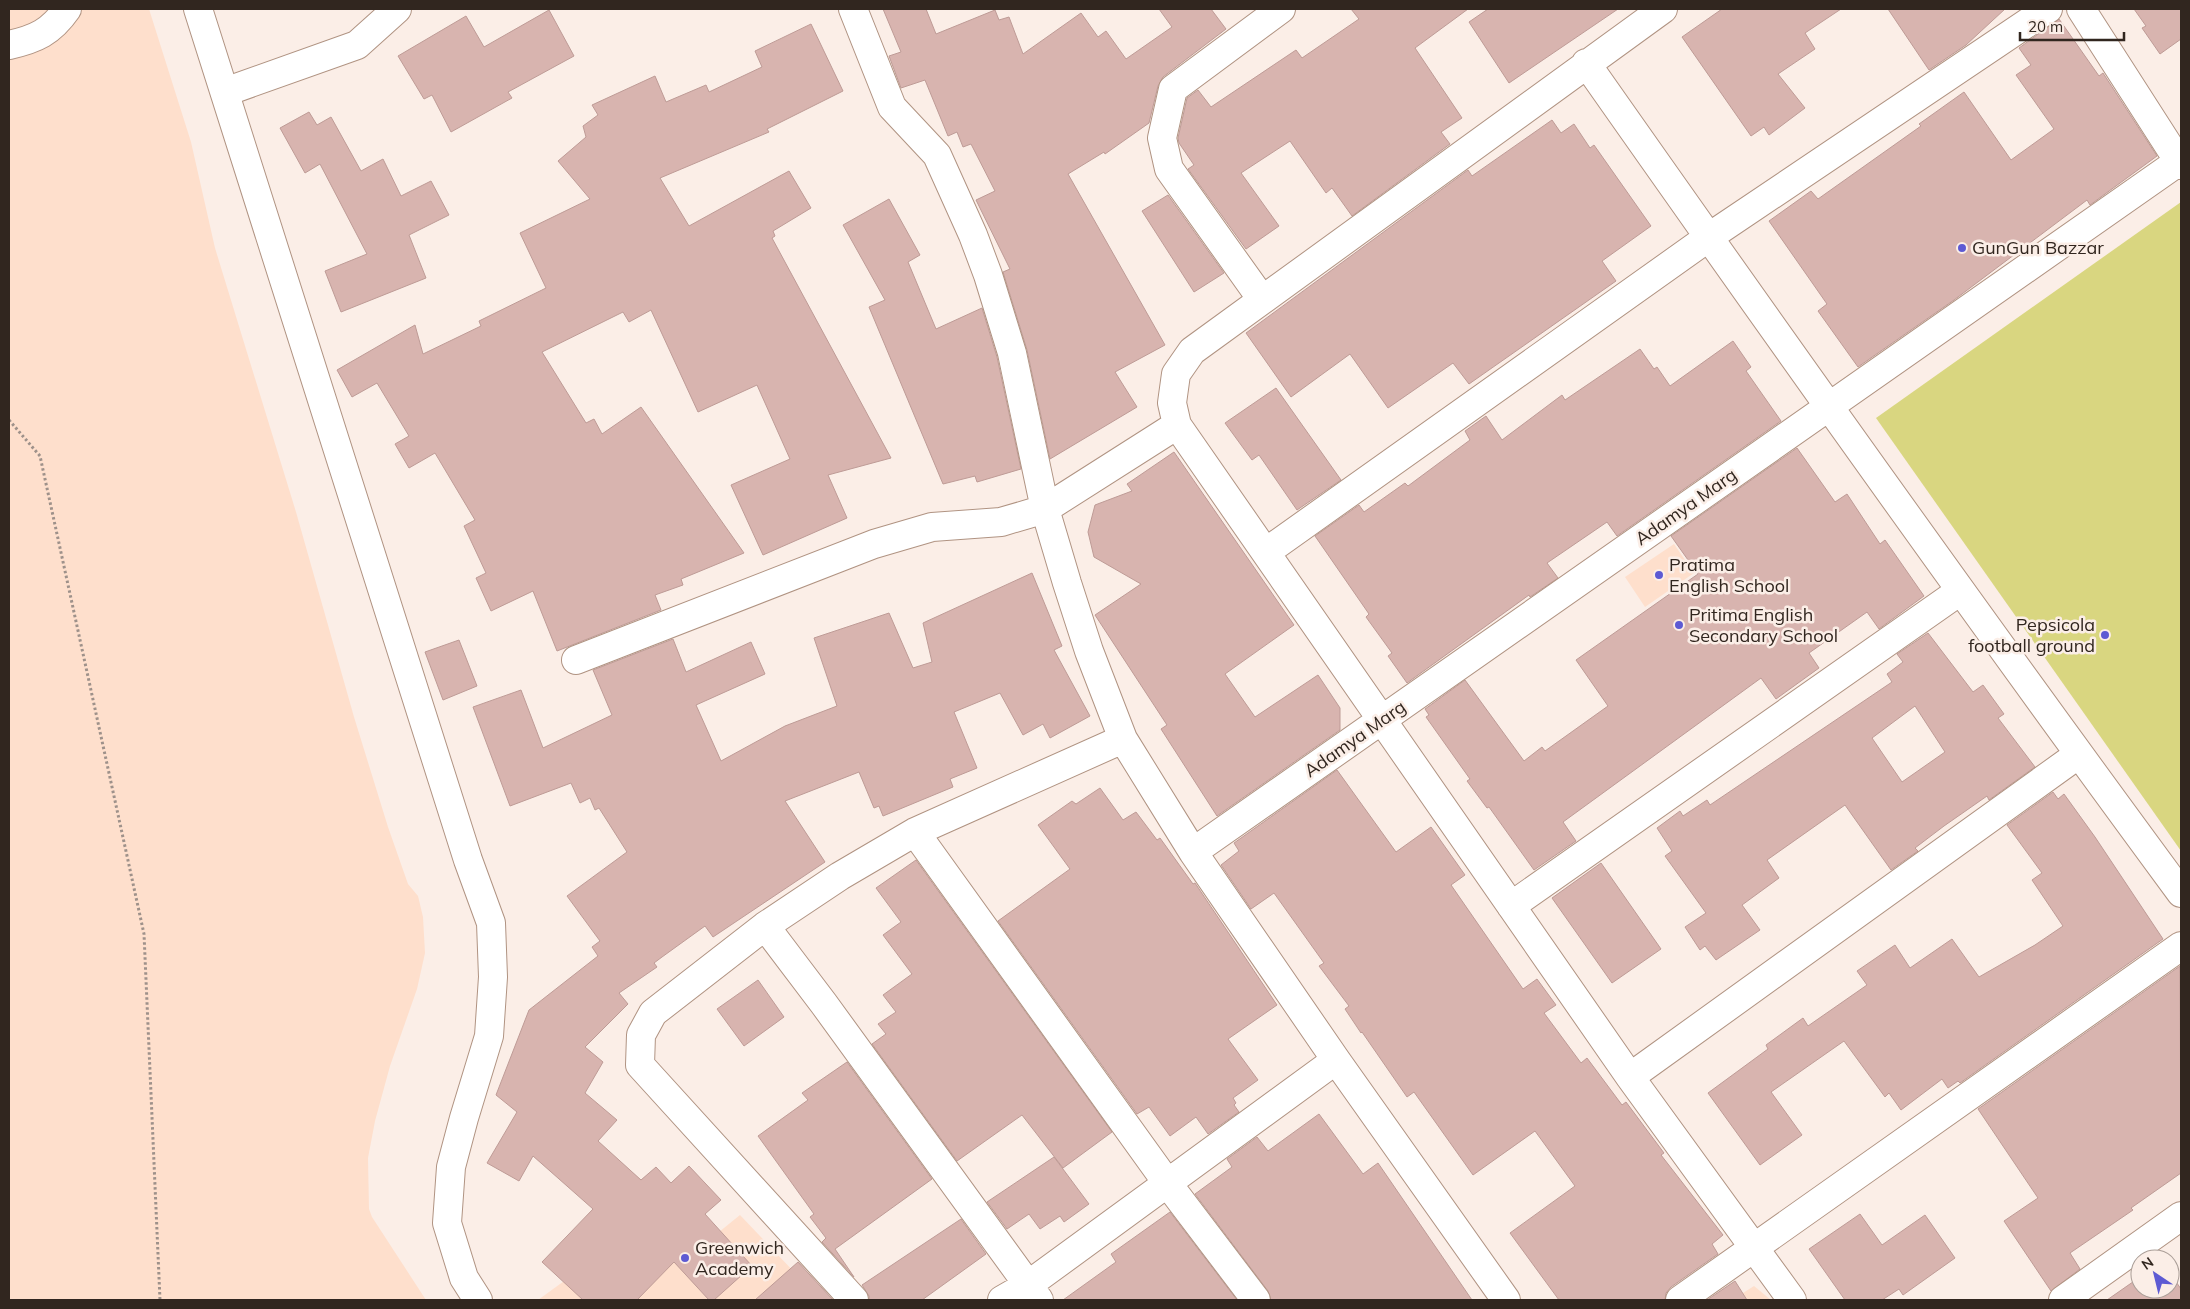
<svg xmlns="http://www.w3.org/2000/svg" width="2190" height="1309" font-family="Mulish,sans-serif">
  <rect width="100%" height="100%" fill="#fbeee7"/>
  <!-- built -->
  <path fill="#fedfcc" d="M 9,9 L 149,9 L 191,142 L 215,248 L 296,512 L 354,717 L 388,827 L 408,884 L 418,896 L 423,917 L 425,953 L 417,989 L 390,1066 L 375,1121 L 368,1158 L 369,1209 L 372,1217 L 426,1300 L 9,1300 Z
    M 1674,544 L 1694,573 L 1645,607 L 1625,577 Z
    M 740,1215 L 797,1275 L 777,1300 L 538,1300 L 571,1276 L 719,1232 Z
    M 1754,1286 L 1771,1300 L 1732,1300 Z"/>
  <!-- green -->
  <path fill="#d9d680" d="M 2181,202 L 2181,851 L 1876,418 Z"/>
  <!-- building -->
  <path fill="#d8b4af" stroke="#be9b96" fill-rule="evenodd" d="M 883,9 L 926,9 L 936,34 L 995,10 L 999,20 L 1009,17 L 1023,54 L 1081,13 L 1098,37 L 1106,31 L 1126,59 L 1172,27 L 1159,9 L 1211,9 L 1226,29 L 1163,77 L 1158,86 L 1149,123 L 1105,154 L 1104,152 L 1068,174 L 1165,345 L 1115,372 L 1137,407 L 1050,459 L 1027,350 L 1003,272 L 1010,269 L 976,200 L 995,191 L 971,144 L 963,147 L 957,132 L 948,136 L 925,80 L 901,88 L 889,56 L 901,52 Z
    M 1351,9 L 1468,9 L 1415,48 L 1462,118 L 1441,132 L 1450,144 L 1352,216 L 1332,188 L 1326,193 L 1290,141 L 1241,173 L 1279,226 L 1246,249 L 1188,169 L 1194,165 L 1179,143 L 1178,138 L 1187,98 L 1198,90 L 1211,107 L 1296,50 L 1302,58 L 1359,19 Z
    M 1488,9 L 1618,9 L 1509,83 L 1469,22 Z
    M 1722,9 L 1841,9 L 1805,33 L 1815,49 L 1778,74 L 1805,108 L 1769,135 L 1764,127 L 1751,136 L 1682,37 Z
    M 1888,9 L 2005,9 L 1966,45 L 1929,70 Z
    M 2134,9 L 2181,9 L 2181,39 L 2160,54 L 2142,28 L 2146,26 Z
    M 549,10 L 574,56 L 508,92 L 512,98 L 451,132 L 432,95 L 424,99 L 398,56 L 466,16 L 484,47 Z
    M 2059,19 L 2099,76 L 2103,73 L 2157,156 L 2090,205 L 2087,200 L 1954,300 L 1858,367 L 1818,311 L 1827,304 L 1769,221 L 1811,191 L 1818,199 L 1921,126 L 1919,124 L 1964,92 L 2011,160 L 2054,129 L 2016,75 L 2031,65 L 2019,48 Z
    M 811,24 L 843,91 L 767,129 L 769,132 L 660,178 L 689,226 L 789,171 L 811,208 L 773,231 L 775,236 L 772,238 L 891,458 L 828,475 L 847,518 L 763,555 L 731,485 L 790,459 L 757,385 L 698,412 L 651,310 L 629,322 L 623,312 L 542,352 L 586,423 L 594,419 L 602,434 L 641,407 L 744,553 L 681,579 L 683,585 L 655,595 L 661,610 L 557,651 L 533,591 L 491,611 L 476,578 L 486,573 L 464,526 L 475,520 L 435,453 L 409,468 L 395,444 L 409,436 L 377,383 L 352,397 L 337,370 L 415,325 L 423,354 L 481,326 L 479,321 L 546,288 L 520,233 L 590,199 L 558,161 L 586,137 L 583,126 L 598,115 L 592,105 L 655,76 L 666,102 L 706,85 L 709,92 L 762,67 L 755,51 Z
    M 309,112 L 317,125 L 331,117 L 361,171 L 383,159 L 401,196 L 431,181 L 449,215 L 409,235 L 426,278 L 341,312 L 325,271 L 367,254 L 320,164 L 305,173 L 280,128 Z
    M 1552,120 L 1561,133 L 1574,124 L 1590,148 L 1594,145 L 1651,226 L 1602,261 L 1616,281 L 1469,384 L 1453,363 L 1388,408 L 1350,354 L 1291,397 L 1246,333 L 1468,170 L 1472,176 Z
    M 1168,195 L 1224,273 L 1194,292 L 1142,211 Z
    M 889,199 L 920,255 L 908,262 L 936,329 L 982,308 L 997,357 L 1021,469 L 977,482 L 975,476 L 943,484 L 869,307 L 885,300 L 843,225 Z
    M 1733,341 L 1751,367 L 1746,371 L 1781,421 L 1617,536 L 1607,522 L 1547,563 L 1558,578 L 1530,597 L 1529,595 L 1407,683 L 1388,656 L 1392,653 L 1366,617 L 1369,614 L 1315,536 L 1359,505 L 1364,512 L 1405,483 L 1408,486 L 1470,440 L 1465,431 L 1486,416 L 1502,440 L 1562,395 L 1565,400 L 1640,349 L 1654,369 L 1657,367 L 1670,386 Z
    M 1276,388 L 1341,480 L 1297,510 L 1259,455 L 1252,460 L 1225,423 Z
    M 1797,448 L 1835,502 L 1847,494 L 1880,544 L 1885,540 L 1924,596 L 1879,629 L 1867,612 L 1809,653 L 1819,668 L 1776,699 L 1761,678 L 1563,822 L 1576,841 L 1534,870 L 1489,807 L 1487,808 L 1467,781 L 1470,779 L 1426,717 L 1429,715 L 1425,709 L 1465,680 L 1524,761 L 1542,747 L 1545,751 L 1608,706 L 1576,660 L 1698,574 L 1671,536 Z
    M 1174,452 L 1294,625 L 1225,674 L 1255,717 L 1318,675 L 1340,708 L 1340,730 L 1217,816 L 1161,729 L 1167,725 L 1095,615 L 1141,584 L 1094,557 L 1088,532 L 1095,505 L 1132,491 L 1127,484 Z
    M 1032,573 L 1062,646 L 1054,650 L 1090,716 L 1050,738 L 1043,724 L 1023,735 L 1000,693 L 954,712 L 977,768 L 950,779 L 953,787 L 883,816 L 879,806 L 874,808 L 859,772 L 785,801 L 825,862 L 713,937 L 705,926 L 662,957 L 654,963 L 657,967 L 619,993 L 628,1004 L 585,1047 L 603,1062 L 585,1093 L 617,1120 L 598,1141 L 641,1180 L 656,1167 L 671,1183 L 689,1166 L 721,1200 L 705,1214 L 752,1266 L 714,1300 L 709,1300 L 674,1262 L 637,1300 L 583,1300 L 542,1262 L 593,1209 L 533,1156 L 519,1181 L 487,1163 L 517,1112 L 496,1095 L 529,1010 L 598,956 L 592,947 L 600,941 L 567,896 L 627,852 L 599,808 L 595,810 L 590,798 L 580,803 L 571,783 L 510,806 L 473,707 L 521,690 L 543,748 L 612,715 L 593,670 L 673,639 L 686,672 L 751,642 L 765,674 L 696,705 L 721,761 L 785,726 L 837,706 L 814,638 L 889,613 L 913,668 L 932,662 L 923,623 Z
    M 1928,633 L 1973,692 L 1983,685 L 2004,714 L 1998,718 L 2035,767 L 1989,800 L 1987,796 L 1944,826 L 1915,848 L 1918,851 L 1891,870 L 1845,805 L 1767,860 L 1779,878 L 1742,905 L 1760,930 L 1716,960 L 1705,946 L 1700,950 L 1685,927 L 1706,913 L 1665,856 L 1672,851 L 1657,828 L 1680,811 L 1683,816 L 1707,800 L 1710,805 L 1892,682 L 1887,674 L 1903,662 L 1897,654 ZM 1915,706 L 1945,752 L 1902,782 L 1872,738 Z
    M 459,640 L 477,686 L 443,700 L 425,652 Z
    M 1337,770 L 1396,852 L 1431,827 L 1465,875 L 1451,885 L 1523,989 L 1537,979 L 1556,1005 L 1544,1013 L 1581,1063 L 1587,1058 L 1622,1105 L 1626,1102 L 1664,1153 L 1661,1155 L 1723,1235 L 1712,1244 L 1718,1254 L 1671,1287 L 1666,1293 L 1665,1300 L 1559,1300 L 1510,1233 L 1575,1186 L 1535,1131 L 1473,1175 L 1414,1092 L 1407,1097 L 1362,1032 L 1361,1033 L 1345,1009 L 1349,1006 L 1319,966 L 1324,963 L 1274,893 L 1251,909 L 1221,865 L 1239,851 L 1234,843 Z
    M 1100,788 L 1123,820 L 1136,812 L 1157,840 L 1160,838 L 1193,884 L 1195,883 L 1277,1005 L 1228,1039 L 1258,1080 L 1233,1098 L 1236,1103 L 1234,1105 L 1239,1112 L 1208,1134 L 1196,1117 L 1170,1136 L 1149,1107 L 1137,1114 L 998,921 L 1070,869 L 1038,825 L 1072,801 L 1076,804 Z
    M 2053,792 L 2058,799 L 2064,794 L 2095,837 L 2163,939 L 1960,1083 L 1958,1081 L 1948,1088 L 1942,1079 L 1901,1110 L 1889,1093 L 1885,1097 L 1844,1041 L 1771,1092 L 1802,1135 L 1760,1165 L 1708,1093 L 1768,1049 L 1766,1045 L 1803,1018 L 1808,1026 L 1867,985 L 1857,971 L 1895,945 L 1910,968 L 1952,939 L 1979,977 L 2035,945 L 2063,926 L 2032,880 L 2042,873 L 2007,825 Z
    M 916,860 L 1112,1132 L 1063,1168 L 1022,1115 L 957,1161 L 872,1044 L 886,1034 L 878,1024 L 896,1012 L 883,995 L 912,974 L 883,935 L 901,922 L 876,888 Z
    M 1601,863 L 1661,949 L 1612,983 L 1552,898 Z
    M 2180,966 L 2181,1173 L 2131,1208 L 2133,1210 L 2070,1253 L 2080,1269 L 2051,1291 L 2004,1221 L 2038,1198 L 1978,1109 Z
    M 758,980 L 784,1017 L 744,1046 L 717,1009 Z
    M 847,1062 L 932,1179 L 835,1249 L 854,1277 L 822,1242 L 826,1238 L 810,1217 L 814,1214 L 758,1136 L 808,1100 L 802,1093 Z
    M 1319,1114 L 1363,1174 L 1378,1163 L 1472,1300 L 1271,1300 L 1268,1291 L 1195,1194 L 1232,1167 L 1227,1159 L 1257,1137 L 1268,1151 Z
    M 1054,1157 L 1089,1204 L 1064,1222 L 1060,1216 L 1040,1229 L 1029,1214 L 1007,1229 L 987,1202 Z
    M 1170,1212 L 1237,1300 L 1063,1300 L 1116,1262 L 1111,1254 Z
    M 1860,1214 L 1882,1245 L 1925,1215 L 1955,1258 L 1903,1295 L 1899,1289 L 1882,1300 L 1845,1300 L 1809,1249 Z
    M 961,1219 L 986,1254 L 922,1300 L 869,1300 L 869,1296 L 862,1285 Z
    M 798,1262 L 833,1300 L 755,1300 Z
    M 2170,1273 L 2181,1289 L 2181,1300 L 2107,1300 L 2140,1277 L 2140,1289 L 2170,1289 Z
    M 1735,1281 L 1747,1300 L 1707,1300 Z"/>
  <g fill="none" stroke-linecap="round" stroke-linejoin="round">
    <defs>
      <path id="minor" d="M 853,9 L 892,107 L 937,155 L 973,235 L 988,275 L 1012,353 L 1045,509 L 1067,583 L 1089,651 L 1123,739 L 1193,852 L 1336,1060 L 1506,1300
        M 2081,9 L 2181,165
        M 9,45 C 36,39 51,32 67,9
        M 1586,63 C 1782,342 1979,619 2181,893
        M 225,92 L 357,45 L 397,9
        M 1261,298 L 1169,169 L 1162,138 L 1173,89 L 1281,9
        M 1177,425 L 1630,1077 L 1792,1300
        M 1266,552 L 1709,237 L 2048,9
        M 576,660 L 874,544 L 932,527 L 1001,522 L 1045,509 L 1177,425 L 1172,403 L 1176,374 L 1192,351 L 1663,9
        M 915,832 L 1168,1184 L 1256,1300
        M 1193,852 L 2181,160
        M 1511,906 L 1960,591
        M 765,926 L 824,1004 L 1039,1300
        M 1630,1077 L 2079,754
        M 854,1300 L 640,1065 L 641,1035 L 653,1013 L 765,926 L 840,876 L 915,832 L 1123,739
        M 1002,1300 L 1028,1285 L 1336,1060
        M 1680,1300 L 2181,946
        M 2063,1300 L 2181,1216"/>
      <path id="major" d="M 198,9 L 468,860 L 491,923 L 493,977 L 489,1036 L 464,1118 L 451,1167 L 447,1223 L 464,1278 L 478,1300"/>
    </defs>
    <!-- minor casing -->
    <use href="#minor" stroke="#b09382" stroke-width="30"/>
    <!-- major casing -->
    <use href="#major" stroke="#b09382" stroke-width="30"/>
    <!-- path -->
    <path stroke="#9e918a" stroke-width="3" stroke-dasharray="2.5 2.5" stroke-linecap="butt" d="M 9,420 L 40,456 L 144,934 L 160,1300"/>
    <!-- minor -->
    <use href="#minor" stroke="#fff" stroke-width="28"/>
    <!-- major -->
    <use href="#major" stroke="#fff" stroke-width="28"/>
  </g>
  <!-- markers -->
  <g fill="#5d5ad3" stroke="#fbeee7" stroke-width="2">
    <circle cx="1962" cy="248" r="5"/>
    <circle cx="1659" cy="575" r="5"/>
    <circle cx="1679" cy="625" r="5"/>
    <circle cx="2105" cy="635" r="5"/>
    <circle cx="685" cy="1258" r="5"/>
  </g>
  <g text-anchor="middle" stroke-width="5" stroke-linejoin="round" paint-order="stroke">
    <!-- poi labels -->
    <g font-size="18" fill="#31261f" stroke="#fbeee7" text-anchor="start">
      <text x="1972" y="254">GunGun Bazzar</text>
      <text x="1669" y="571">Pratima<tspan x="1669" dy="21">English School</tspan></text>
      <text x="1689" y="621">Pritima English<tspan x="1689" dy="21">Secondary School</tspan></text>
      <text x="2095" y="631" text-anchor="end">Pepsicola<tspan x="2095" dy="21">football ground</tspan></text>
      <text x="695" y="1254">Greenwich<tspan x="695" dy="21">Academy</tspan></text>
    </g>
    <!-- street labels -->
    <g font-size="18" fill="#31261f" stroke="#fbeee7">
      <text transform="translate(1686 507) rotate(-35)" y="6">Adamya Marg</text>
      <text transform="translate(1355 739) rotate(-35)" y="6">Adamya Marg</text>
    </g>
  </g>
  <!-- border -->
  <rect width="2190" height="1309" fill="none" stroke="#31261f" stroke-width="20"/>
  <!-- north arrow -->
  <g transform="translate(2155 1274) rotate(325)"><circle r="24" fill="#fbeee7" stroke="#aa9e97"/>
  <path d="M0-4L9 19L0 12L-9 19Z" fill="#5d5ad3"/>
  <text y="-8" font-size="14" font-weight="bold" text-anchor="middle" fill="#31261f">N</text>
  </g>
  <!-- scale -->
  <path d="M2020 32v8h104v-8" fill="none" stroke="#31261f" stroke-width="2.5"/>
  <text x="2028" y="32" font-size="15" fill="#31261f" stroke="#fbeee7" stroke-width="4" paint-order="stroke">20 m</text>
</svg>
